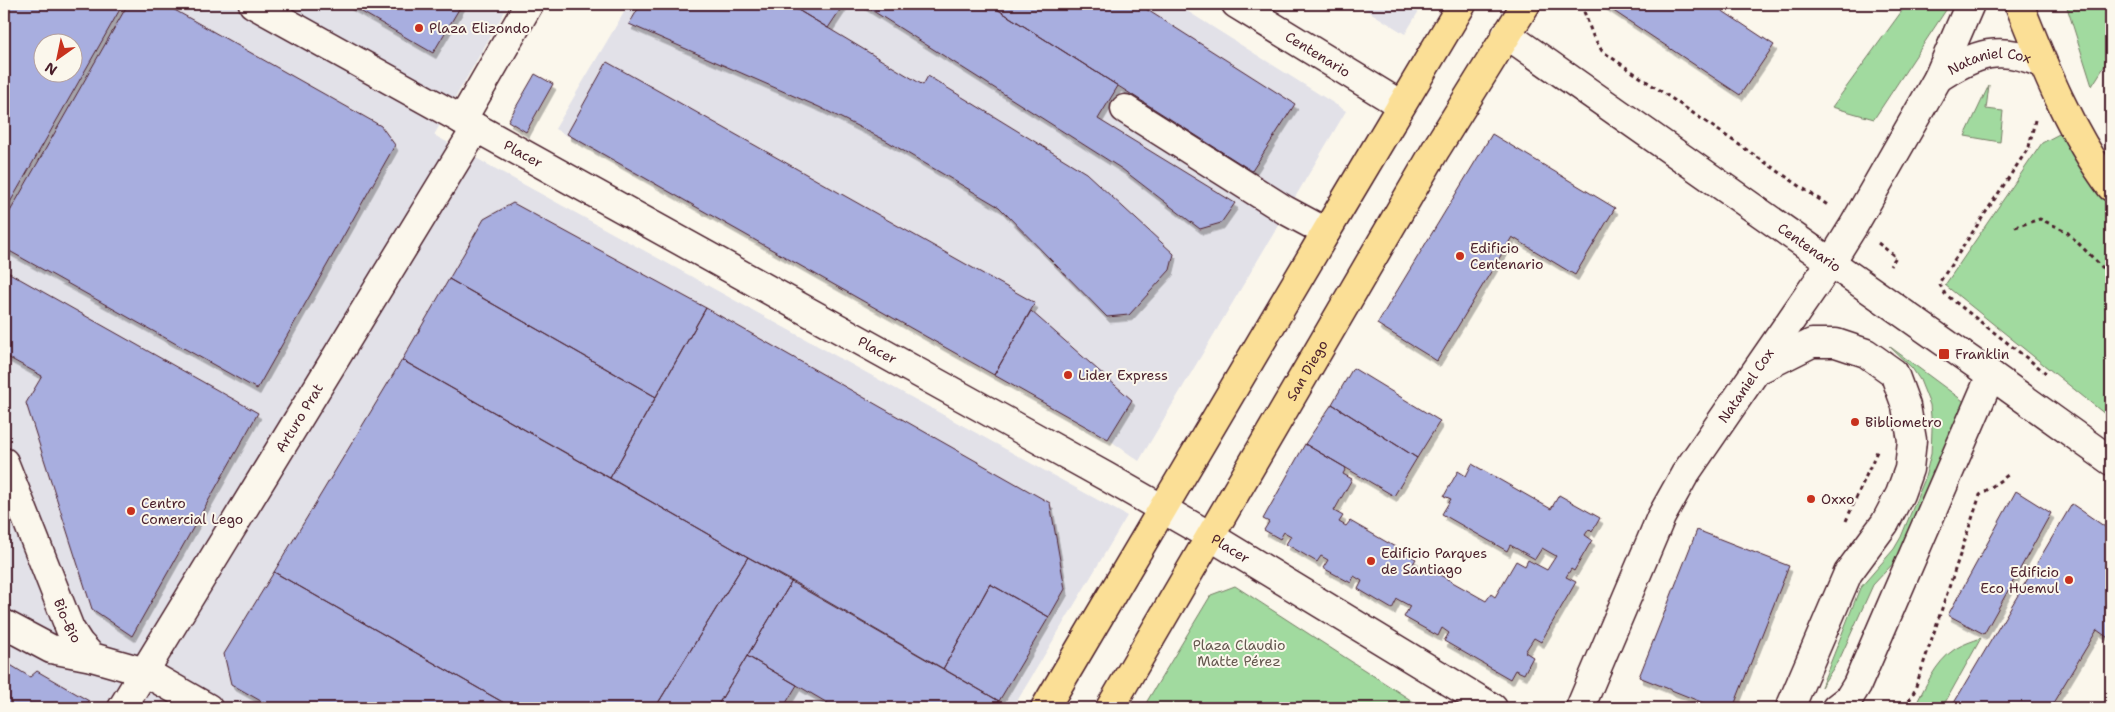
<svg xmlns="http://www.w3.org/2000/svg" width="2115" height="712" font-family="'Shantell Sans',sans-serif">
  <defs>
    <filter id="shadow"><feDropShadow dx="3" dy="5.5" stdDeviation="0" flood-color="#0004"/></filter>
  </defs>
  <rect width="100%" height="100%" fill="#fbf7ec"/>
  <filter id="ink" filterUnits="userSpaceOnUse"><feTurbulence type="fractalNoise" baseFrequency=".02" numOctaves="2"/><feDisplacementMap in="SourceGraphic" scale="10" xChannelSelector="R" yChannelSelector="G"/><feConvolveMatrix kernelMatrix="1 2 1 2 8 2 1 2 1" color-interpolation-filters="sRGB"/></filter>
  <g filter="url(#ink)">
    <!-- built -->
    <path fill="#e2e1e8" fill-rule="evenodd" d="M 4,4 L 509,4 L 434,135 L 1127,516 L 1013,708 L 4,708 ZM 42,42 L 72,42 L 72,72 L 42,72 Z
      M 629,4 L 1176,4 L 1346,111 L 1139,461 L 1108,439 L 555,129 Z
      M 1357,4 L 1423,4 L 1405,34 Z"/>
    <!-- green -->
    <path fill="#a1da9f" stroke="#767c65" d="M 1907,4 L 1950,4 L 1874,119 L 1832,107 Z
      M 2066,4 L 2111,4 L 2111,56 L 2092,86 Z
      M 1989,85 L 1986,109 L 2003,111 L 2000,142 L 1965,136 Z
      M 2061,133 L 2111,209 L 2111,419 L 1945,285 L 2042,143 Z
      M 1889,346 L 1966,403 L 1899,557 L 1873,585 L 1840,658 L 1821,687 L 1860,588 L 1894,549 L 1901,537 L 1924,481 L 1931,454 L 1932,429 L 1930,405 L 1920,380 L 1912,368 Z
      M 1235,586 L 1423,708 L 1143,708 L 1211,595 Z
      M 1981,638 L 1942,708 L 1914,708 C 1925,688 1935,662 1955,649 C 1963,644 1973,641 1981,638 Z"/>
    <!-- building -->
    <path fill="#a8aedf" stroke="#4a1f2b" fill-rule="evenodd" filter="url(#shadow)" d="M 4,4 L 123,4 L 4,213 ZM 42,42 L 72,42 L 72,72 L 42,72 Z
      M 128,4 L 164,4 L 381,126 L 395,145 L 257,389 L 4,248 L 4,222 Z
      M 348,4 L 462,4 L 433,53 Z
      M 641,4 L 699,4 L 703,7 L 705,4 L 788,4 L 923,85 L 928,76 L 1086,173 L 1174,254 L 1170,270 L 1129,315 L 1107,317 L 999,207 L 885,140 L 819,107 L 629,24 Z
      M 788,4 L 844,4 L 828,28 Z
      M 862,4 L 989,4 L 1118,86 L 1098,119 L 1235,203 L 1221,223 L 1200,229 L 1122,169 Z
      M 989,4 L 1138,4 L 1295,104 L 1252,171 Z
      M 1603,4 L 1712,4 L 1774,45 L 1740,95 Z
      M 607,62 L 1035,303 L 994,375 L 567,134 Z
      M 535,74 L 553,84 L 526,132 L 508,121 Z
      M 1492,134 L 1615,208 L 1575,275 L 1512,237 L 1437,361 L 1377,324 Z
      M 513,203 L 706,308 L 656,397 L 449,279 L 484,219 Z
      M 4,270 L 258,413 L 132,636 L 92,609 L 26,403 L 42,376 L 4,355 Z
      M 449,279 L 656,397 L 610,478 L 402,360 Z
      M 706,308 L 1050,503 L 1065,589 L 1049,617 L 990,584 L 943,669 L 610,478 Z
      M 1031,311 L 1132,400 L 1108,439 L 994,375 Z
      M 402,360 L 748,557 L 655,708 L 513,708 L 274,572 Z
      M 1353,368 L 1440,421 L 1417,458 L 1332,404 Z
      M 1332,404 L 1417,458 L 1394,496 L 1305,444 Z
      M 1305,444 L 1346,468 L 1343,474 L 1352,479 L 1334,511 L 1343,516 L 1339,522 L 1346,526 L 1350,521 L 1416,559 L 1411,567 L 1421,573 L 1424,566 L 1486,601 L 1491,594 L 1495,597 L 1516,561 L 1525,566 L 1528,560 L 1547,570 L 1556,556 L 1542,548 L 1535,559 L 1510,545 L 1507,551 L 1442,514 L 1451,499 L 1444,496 L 1458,471 L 1466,476 L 1472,464 L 1551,509 L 1559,495 L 1600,518 L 1592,532 L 1589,529 L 1585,535 L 1592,540 L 1574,571 L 1571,569 L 1566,577 L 1576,582 L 1541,642 L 1534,638 L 1525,652 L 1533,657 L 1524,674 L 1515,670 L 1510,679 L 1444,641 L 1449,633 L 1442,628 L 1438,636 L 1404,617 L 1410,606 L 1397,599 L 1392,609 L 1358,589 L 1362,581 L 1354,576 L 1351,583 L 1323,568 L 1328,560 L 1321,556 L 1317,562 L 1286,544 L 1291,536 L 1284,532 L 1280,539 L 1264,530 L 1269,522 L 1263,519 Z
      M 2016,491 L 2051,513 L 1984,634 L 1948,615 Z
      M 2072,504 L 2111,531 L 2111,640 L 2097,630 L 2050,708 L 1951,708 Z
      M 1697,530 L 1789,566 L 1733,708 L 1716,708 L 1639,677 Z
      M 748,557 L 792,581 L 716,708 L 655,708 Z
      M 274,572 L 513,708 L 273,708 L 231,684 L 224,654 Z
      M 792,581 L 999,701 L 995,708 L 836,708 L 747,656 Z
      M 990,584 L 1049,617 L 999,701 L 943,669 Z
      M 747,656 L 797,685 L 783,708 L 716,708 Z
      M 4,661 L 30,677 L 37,671 L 89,701 L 84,708 L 4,708 Z"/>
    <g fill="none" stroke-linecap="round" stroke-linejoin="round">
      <defs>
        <g id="minor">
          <path id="s1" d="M 253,4 L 1105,476 L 1210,536 L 1493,708"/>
          <path id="s2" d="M 1236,4 L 1401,105"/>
          <path id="s3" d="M 1506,34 L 1991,375 L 2111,461"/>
          <path id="s4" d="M 1938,78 C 1976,53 2000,44 2043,64"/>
          <path d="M 1125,109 L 1285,210 L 1326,232"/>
          <path d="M 462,120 L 529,4"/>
          <path d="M 1758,370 L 1812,343 L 1836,343 L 1866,353 L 1894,373 L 1906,406 L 1912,440 L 1909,469 L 1900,494 L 1885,523 L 1848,573 L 1790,708"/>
          <path id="s5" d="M 4,462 L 70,629 L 79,643 L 92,657 L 145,672 L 208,708"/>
          <path d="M 4,624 L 51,649 L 92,657"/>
          <path id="s6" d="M 122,708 L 476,128"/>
          <path id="s7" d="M 1580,708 L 1661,517 L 1685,474 L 1831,262 L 1854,225 L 1938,78 L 1970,4"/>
          <path d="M 1836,708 L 1849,698 L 1857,685 L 1991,375"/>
        </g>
        <g id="major">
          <path d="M 2019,4 C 2044,67 2070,132 2111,187"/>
          <path d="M 1045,708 L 1326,232 L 1462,4"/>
          <path id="s8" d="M 1110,708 L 1436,149 L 1526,4"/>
        </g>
      </defs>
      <!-- minor casing -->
      <use href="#minor" stroke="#4a1f2b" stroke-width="31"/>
      <!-- major casing -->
      <use href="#major" stroke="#4a1f2b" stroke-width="31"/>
      <!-- path -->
      <path stroke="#4a1f2b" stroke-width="3" stroke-dasharray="4 4" stroke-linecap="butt" d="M 1583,4 L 1582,6 L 1593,36 L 1602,51 L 1829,206
        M 2035,120 L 2029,147 L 1939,283 L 1945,294 L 2046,373
        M 2015,227 L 2040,219 L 2066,231 L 2111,276
        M 1878,243 L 1896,257 L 1890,266
        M 1846,521 L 1878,449
        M 1524,702 L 1534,708
        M 1905,708 L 1914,692 L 1980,495 L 2008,475"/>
      <!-- minor -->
      <use href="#minor" stroke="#fbf7ec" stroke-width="28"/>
      <!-- major -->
      <use href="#major" stroke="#fbdf96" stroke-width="28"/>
    </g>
  </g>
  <!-- markers -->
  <g fill="#c8321e" stroke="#fbf7ec" stroke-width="2">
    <circle cx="419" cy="28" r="5"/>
    <circle cx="1460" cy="256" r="5"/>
    <rect x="1938" y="348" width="12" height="12" rx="2.5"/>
    <circle cx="1068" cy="375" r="5"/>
    <circle cx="1855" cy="422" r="5"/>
    <circle cx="1811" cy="499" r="5"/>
    <circle cx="131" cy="511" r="5"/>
    <circle cx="1371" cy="561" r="5"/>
    <circle cx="2069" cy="580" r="5"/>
  </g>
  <g text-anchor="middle" stroke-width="4" stroke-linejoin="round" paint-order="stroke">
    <!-- poi labels -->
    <g font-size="14" fill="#4a1f2b" stroke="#fbf7ec" text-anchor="start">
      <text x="429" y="33">Plaza Elizondo</text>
      <text x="1470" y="253">Edificio<tspan x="1470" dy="16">Centenario</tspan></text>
      <text x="1955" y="359">Franklin</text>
      <text x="1078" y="380">Lider Express</text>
      <text x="1865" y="427">Bibliometro</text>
      <text x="1821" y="504">Oxxo</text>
      <text x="141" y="508">Centro<tspan x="141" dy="16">Comercial Lego</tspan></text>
      <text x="1381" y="558">Edificio Parques<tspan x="1381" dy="16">de Santiago</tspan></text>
      <text x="2059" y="577" text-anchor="end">Edificio<tspan x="2059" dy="16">Eco Huemul</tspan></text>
    </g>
    <!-- street labels -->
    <g font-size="14" fill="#4a1f2b" stroke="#fbf7ec">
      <text dy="5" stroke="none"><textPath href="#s2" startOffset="96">Centenario</textPath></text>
      <text dy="5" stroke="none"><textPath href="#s4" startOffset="56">Nataniel Cox</textPath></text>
      <text dy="5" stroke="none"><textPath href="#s1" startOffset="309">Placer</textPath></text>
      <text dy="5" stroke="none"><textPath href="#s3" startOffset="371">Centenario</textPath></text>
      <text dy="5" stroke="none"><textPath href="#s1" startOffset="714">Placer</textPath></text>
      <text dy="5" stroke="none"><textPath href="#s8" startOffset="391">San Diego</textPath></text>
      <text dy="5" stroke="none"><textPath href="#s7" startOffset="364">Nataniel Cox</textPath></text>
      <text dy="5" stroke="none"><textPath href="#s6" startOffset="340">Arturo Prat</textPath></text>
      <text dy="5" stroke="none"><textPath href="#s1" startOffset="1119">Placer</textPath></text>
      <text dy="5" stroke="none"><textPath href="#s5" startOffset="171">Bio-Bio</textPath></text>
    </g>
    <!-- park labels -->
    <g font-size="14" fill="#64574e" stroke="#fbf7ec">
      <text x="1239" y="650">Plaza Claudio<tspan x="1239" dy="16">Matte Pérez</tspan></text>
    </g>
  </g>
  <!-- margin -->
  <rect width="2115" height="712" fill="none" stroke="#fbf7ec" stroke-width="20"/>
  <rect x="10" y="10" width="2095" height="692" fill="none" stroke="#4a1f2b" stroke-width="2" filter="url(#ink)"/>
  <!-- north arrow -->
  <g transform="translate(58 58) rotate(213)"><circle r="24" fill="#fbf7ec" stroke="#b4a19f"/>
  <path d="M0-4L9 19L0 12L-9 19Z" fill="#c8321e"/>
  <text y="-8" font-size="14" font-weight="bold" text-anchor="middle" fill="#4a1f2b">N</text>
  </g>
</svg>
